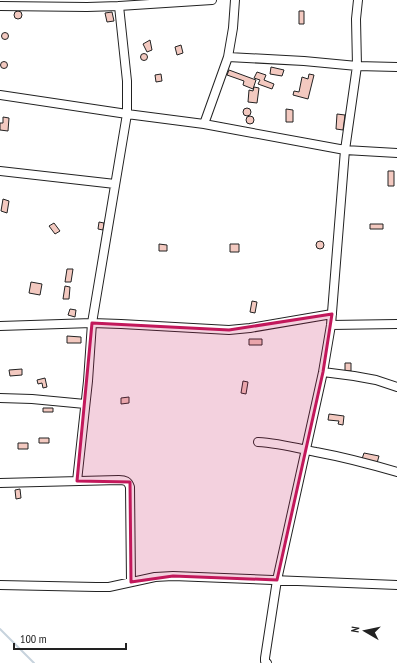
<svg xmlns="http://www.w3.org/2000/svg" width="397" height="663" font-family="'PT Sans Narrow',sans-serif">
  <rect width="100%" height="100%" fill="#fff"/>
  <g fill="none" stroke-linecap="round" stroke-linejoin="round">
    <!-- stream -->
    <path stroke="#c7d3dd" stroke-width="2" d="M 0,629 L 34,663"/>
  </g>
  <!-- building -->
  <path fill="#f3c9c0" stroke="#222" d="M 299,11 L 304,11 L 304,24 L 299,24 Z
    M14 15a4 4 0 1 1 8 0a4 4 0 1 1-8 0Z
    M 112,12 L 114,21 L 107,22 L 105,13 Z
    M1.5 36a3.5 3.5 0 1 1 7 0a3.5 3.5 0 1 1-7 0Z
    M 150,40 L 152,50 L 147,52 L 143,44 Z
    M 181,45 L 183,53 L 177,55 L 175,47 Z
    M140.5 57a3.5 3.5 0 1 1 7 0a3.5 3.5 0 1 1-7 0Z
    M0.5 65a3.5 3.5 0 1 1 7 0a3.5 3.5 0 1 1-7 0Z
    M 271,67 L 284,70 L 282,76 L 270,74 Z
    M 229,70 L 256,80 L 253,89 L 243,85 L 244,81 L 227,75 Z
    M 257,72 L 266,75 L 264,80 L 274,84 L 272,89 L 258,84 L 260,80 L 254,78 Z
    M 161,74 L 162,81 L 156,82 L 155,75 Z
    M 309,74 L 314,75 L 308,99 L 293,95 L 294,91 L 299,92 L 302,77 L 308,79 Z
    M 254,87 L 259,88 L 257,103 L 248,102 L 249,90 L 253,91 Z
    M243 112a4 4 0 1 1 8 0a4 4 0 1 1-8 0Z
    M 286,109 L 293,110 L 293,122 L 286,122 Z
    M 337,114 L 345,115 L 343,130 L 336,129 Z
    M246 120a4 4 0 1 1 8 0a4 4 0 1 1-8 0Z
    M 3,117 L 9,118 L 8,131 L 0,130 L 0,123 L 3,123 Z
    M 388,171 L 394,171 L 394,186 L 388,186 Z
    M 3,199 L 9,201 L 7,213 L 1,211 Z
    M 99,222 L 104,223 L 103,230 L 98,229 Z
    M 54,223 L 60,231 L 55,234 L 49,226 Z
    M 370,224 L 383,224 L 383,229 L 370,229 Z
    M316 245a4 4 0 1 1 8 0a4 4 0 1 1-8 0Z
    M 159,244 L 167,245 L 167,251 L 159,251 Z
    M 230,244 L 239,244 L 239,252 L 230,252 Z
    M 67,269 L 73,269 L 71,282 L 65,282 Z
    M 31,282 L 42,284 L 40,295 L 29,293 Z
    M 65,286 L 70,287 L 69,299 L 63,299 Z
    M 252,301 L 257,302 L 255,313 L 250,312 Z
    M 70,309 L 76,310 L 75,317 L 68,315 Z
    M 67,336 L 81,337 L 81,343 L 67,343 Z
    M 249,339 L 262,339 L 262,345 L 249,345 Z
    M 345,363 L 351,363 L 351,371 L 345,371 Z
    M 22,369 L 22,375 L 10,376 L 9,370 Z
    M 45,378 L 47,387 L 43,388 L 42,383 L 38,384 L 37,380 Z
    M 243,381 L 248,382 L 246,394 L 241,393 Z
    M 129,397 L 129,403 L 121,404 L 121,398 Z
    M 43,408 L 53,408 L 53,412 L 43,412 Z
    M 329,414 L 344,416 L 343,425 L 338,424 L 339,421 L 328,420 Z
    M 39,438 L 49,438 L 49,443 L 39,443 Z
    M 18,443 L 28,443 L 28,449 L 18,449 Z
    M 364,453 L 379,456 L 377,463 L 362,459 Z
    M 20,489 L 21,498 L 16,499 L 15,490 Z"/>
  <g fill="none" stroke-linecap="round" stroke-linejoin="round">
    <defs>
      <path id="minor" d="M 0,6 L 87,7 L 119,6 L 212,0
        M 228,57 L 304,61 L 357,66 L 397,67
        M 0,95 L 127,114 L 204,124 L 345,150 L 397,153
        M 204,124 L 228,57 L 233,28 L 235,0
        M 0,171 L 115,184
        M 331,325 L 397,324
        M 0,326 L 92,323 L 121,324 L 229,330 L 250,328 L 332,314
        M 323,372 L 354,376 L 376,380 L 397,387
        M 0,398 L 32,399 L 85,404
        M 258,442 C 278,443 297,448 316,452 C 343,457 370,464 397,472
        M 77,481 L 88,381 L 92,323 L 127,114 L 127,81 L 119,6
        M 0,483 L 119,480 C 125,480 128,481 130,487 L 131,582
        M 0,585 L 96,587 L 109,587 L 155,577 L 173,576 L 397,585
        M 267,663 L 265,661 L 265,658 L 277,580 L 323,372 L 331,325 L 345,150 L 357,66 L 356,19 L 358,0"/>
    </defs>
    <!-- minor casing -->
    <use href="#minor" stroke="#222" stroke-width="10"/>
    <!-- minor -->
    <use href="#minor" stroke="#fff" stroke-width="8"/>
  </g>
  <!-- marked area -->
  <path fill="#c2185b" fill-opacity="0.2" stroke="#c2185b" stroke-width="3" stroke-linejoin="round" d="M 332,314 L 323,372 L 277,580 L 173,576 L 131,582 L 130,482 L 77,481 L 92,323 L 229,330 Z"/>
  <!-- north arrow -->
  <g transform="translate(365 631) rotate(279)" stroke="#ffffff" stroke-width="3" paint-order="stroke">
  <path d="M0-3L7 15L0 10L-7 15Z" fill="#222222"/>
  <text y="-6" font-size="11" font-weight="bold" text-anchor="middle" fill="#222222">N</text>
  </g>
  <!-- scale -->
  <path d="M14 643v6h112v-6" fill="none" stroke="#222222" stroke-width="2"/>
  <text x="20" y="643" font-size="12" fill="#222222" stroke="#ffffff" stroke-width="3" paint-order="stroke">100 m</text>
</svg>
